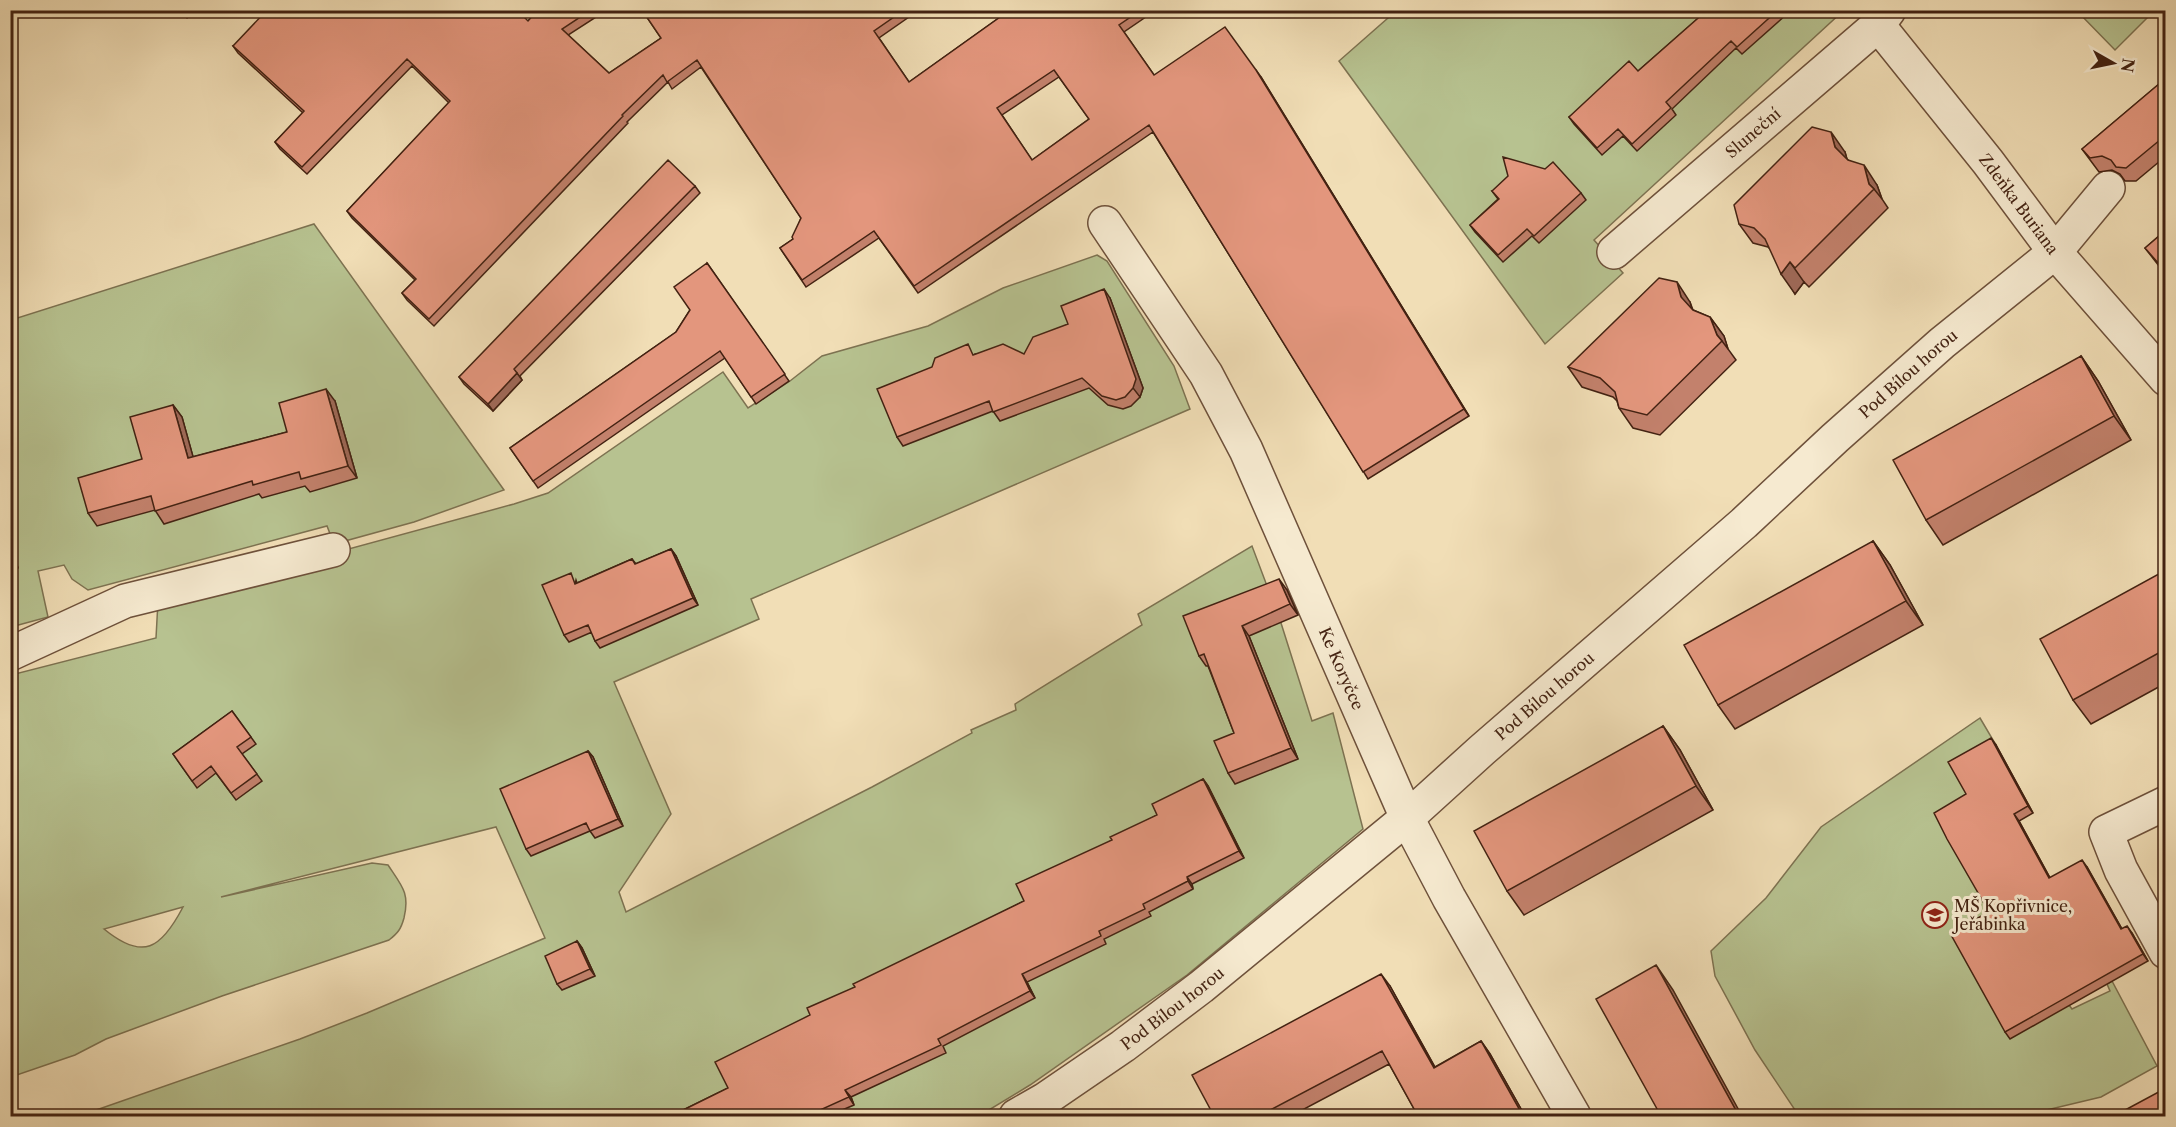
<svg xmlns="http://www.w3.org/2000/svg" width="2176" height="1127" font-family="'Libre Caslon Text',serif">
  <rect width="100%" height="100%" fill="#f1deb6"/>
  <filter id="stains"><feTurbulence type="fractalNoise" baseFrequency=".00333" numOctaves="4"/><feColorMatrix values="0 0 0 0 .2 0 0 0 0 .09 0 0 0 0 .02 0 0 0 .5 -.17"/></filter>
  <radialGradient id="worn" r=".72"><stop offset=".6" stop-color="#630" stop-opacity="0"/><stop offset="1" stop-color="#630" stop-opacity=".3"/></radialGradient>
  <!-- green -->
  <path fill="#b7c290" stroke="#7d7251" stroke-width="1.5" fill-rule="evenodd" d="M 1396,11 L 1843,11 L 1594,240 L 1623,273 L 1545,344 L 1339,61 Z
    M 2077,11 L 2154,11 L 2115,50 Z
    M 314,224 L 504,490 L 414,522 L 334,544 L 327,526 L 88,590 L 72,579 L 64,565 L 38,571 L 48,617 L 11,627 L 11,320 Z
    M 1097,255 L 1107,261 L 1174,366 L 1190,409 L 751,599 L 759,619 L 614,682 L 671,814 L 619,892 L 626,912 L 872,787 L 972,733 L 971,730 L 1016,710 L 1015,704 L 1142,625 L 1138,614 L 1252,546 L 1281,623 L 1312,721 L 1333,713 L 1363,829 L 1187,975 L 1030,1085 L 979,1116 L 79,1116 L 300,1039 L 367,1013 L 545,938 L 496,827 L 221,897 L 372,863 L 388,865 C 402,886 410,893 404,918 C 401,929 398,933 389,940 L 222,996 L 106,1039 L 75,1055 L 11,1077 L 11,675 L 156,638 L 158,601 L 514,504 L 548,493 L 723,372 L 748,408 L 790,381 L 822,356 L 928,326 L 1003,288 ZM 183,907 C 161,949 143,961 104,929 Z
    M 1980,718 L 1996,745 L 1971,801 L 2069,1005 L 2072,1009 L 2110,991 L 2107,984 L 2112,981 L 2157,1066 L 2101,1097 L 2022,1116 L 1799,1116 L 1755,1050 L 1715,976 L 1711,951 L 1766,898 L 1821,827 Z"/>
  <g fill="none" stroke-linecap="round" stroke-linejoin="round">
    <defs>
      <g id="minor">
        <path id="s1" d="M 1878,25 L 1988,162 L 2055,252 L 2166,379"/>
        <path id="s2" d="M 1105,223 L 1206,374 L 1246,450 L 1407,818 L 1449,898 L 1574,1116"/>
        <path id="s3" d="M 1614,252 L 1878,25 L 1889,10"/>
        <path d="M 10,654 L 125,601 L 333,550"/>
        <path d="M 2166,803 L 2106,832 L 2121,870 L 2166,952"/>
        <path id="s4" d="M 1016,1116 L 1044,1100 L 1123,1046 L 1201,987 L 1407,818 L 1482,750 L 1744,523 L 1835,438 L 1942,343 L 2055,252 L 2108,188"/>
      </g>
    </defs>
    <!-- minor casing -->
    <use href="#minor" stroke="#6e513b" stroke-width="36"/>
    <!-- minor -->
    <use href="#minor" stroke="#f6ead0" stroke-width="33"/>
  </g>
  <!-- wall -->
  <path fill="#c3816c" stroke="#432212" stroke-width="1.5" fill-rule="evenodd" d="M 179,10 L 194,10 L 187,18 Z
    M 538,10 L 607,10 L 568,35 L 609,73 L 661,38 L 642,10 L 919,10 L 879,38 L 909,82 L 1010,10 L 1156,10 L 1124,32 L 1154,75 L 1261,77 L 1469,416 L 1368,479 L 1153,132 L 918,293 L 879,238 L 806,287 L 780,248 L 793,239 L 801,218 L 701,67 L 672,89 L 668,82 L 627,122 L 628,123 L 434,326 L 407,300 L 402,293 L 415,280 L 352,218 L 347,211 L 449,103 L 412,66 L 307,174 L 280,149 L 275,142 L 303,113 L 238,53 L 233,46 L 528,21 ZM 1059,77 L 1089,119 L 1032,160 L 1002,115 Z
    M 1702,10 L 1784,10 L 1787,14 L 1742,54 L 1736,48 L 1672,109 L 1676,115 L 1637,151 L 1623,136 L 1602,155 L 1574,124 L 1569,117 L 1638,71 L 1704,13 Z
    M 2166,78 L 2166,156 L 2136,181 L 2125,181 L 2120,174 L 2112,170 L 2099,172 L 2082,149 Z
    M 1845,152 L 1847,159 L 1877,185 L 1882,199 L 1888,208 L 1809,287 L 1804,282 L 1795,294 L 1770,249 L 1768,247 L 1753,243 L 1739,224 Z
    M 695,186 L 700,193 L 520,376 L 522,380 L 493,411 L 464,384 L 459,377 Z
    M 1492,191 L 1581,193 L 1586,200 L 1539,243 L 1532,236 L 1503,262 L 1475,232 L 1470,225 L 1498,199 Z
    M 2166,230 L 2166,275 L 2145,248 Z
    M 707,263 L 789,381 L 756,404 L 725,358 L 538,488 L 510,448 L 676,332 L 690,310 Z
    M 1110,298 L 1143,388 L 1140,397 L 1131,406 L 1123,409 L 1108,405 L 1089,388 L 1000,421 L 993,411 L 903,446 L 897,437 L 975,354 L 1024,354 L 1068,324 Z
    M 1690,302 L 1693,310 L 1710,317 L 1724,336 L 1728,349 L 1736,360 L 1660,435 L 1633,428 L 1619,408 L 1617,401 L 1613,397 L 1582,387 L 1568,367 Z
    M 2081,356 L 2098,381 L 2131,440 L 1943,545 L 1926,520 Z
    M 335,401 L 357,478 L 310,492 L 305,486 L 262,498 L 259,494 L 164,524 L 155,510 L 97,526 L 88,513 L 142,459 L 173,405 L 182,417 L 193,457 L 287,432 Z
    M 1873,541 L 1890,565 L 1923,625 L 1735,729 L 1718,705 Z
    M 10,543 L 18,568 L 10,570 Z
    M 671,549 L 676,556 L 698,605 L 600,648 L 595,641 L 592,632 L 569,642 L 564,635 L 576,580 L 577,583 L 632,559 L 636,564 Z
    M 2166,570 L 2166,683 L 2091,724 L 2073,700 Z
    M 1287,590 L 1298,615 L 1249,636 L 1298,759 L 1235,784 L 1228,773 L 1234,733 L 1208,666 L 1206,666 L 1199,656 Z
    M 232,711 L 256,744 L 242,754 L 262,781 L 236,800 L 216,773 L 197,788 L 173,754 Z
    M 1663,726 L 1680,750 L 1713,810 L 1524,915 L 1507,891 Z
    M 1996,745 L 2033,813 L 2019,821 L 2050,878 L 2087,867 L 2122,929 L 2132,933 L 2148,961 L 2010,1039 L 2005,1032 L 1989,912 L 1966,794 Z
    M 588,751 L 593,757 L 623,826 L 595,838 L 590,831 L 531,856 L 526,849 Z
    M 1203,779 L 1208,786 L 1244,858 L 1192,884 L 1193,889 L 1149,912 L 1151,916 L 1104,939 L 1106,944 L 1027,982 L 1035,998 L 943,1046 L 946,1053 L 851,1097 L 854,1105 L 828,1116 L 671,1116 L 728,1088 L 810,1015 L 855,987 L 1024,901 L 1112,840 L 1157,815 Z
    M 577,941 L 582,948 L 595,976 L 562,990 L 557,984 Z
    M 1390,986 L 1435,1067 L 1481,1041 L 1490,1054 L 1525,1116 L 1418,1116 L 1389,1064 L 1291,1116 L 1214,1116 Z"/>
  <!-- shaded-wall -->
  <path fill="#9f6958" stroke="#432212" stroke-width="1.5" d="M 1256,70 L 1261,77 L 1469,416 L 1464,409 Z
    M 1831,132 L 1845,152 L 1849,167 L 1835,147 Z
    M 1864,165 L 1877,185 L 1882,199 L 1874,189 L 1869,184 Z
    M 1790,262 L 1804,282 L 1795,294 L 1781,274 Z
    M 1677,282 L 1690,302 L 1694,317 L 1681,297 Z
    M 1104,289 L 1110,298 L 1143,388 L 1140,397 L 1133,388 Z
    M 1710,317 L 1724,336 L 1728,349 L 1722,341 L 1717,335 Z
    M 2081,356 L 2098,381 L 2131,440 L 2114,416 Z
    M 517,373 L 522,380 L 493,411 L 488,404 Z
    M 326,389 L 335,401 L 357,478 L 348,466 Z
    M 173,405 L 182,417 L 197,471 L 188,458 Z
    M 1873,541 L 1890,565 L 1923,625 L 1906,601 Z
    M 10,543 L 18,568 L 10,558 Z
    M 671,549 L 676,556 L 698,605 L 693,598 Z
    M 1279,579 L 1287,590 L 1298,615 L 1290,604 Z
    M 1242,626 L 1249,636 L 1298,759 L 1291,748 Z
    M 1663,726 L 1680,750 L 1713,810 L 1696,786 Z
    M 1991,738 L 1996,745 L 2033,813 L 2028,806 Z
    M 588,751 L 593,757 L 623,826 L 618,819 Z
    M 1203,779 L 1208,786 L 1244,858 L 1239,851 Z
    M 2014,814 L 2019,821 L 2054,885 L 2049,878 Z
    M 2082,860 L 2087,867 L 2126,936 L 2121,929 Z
    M 1187,877 L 1192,884 L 1193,889 L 1188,881 Z
    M 2127,926 L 2132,933 L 2148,961 L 2143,954 Z
    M 577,941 L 582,948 L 595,976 L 590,969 Z
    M 1656,965 L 1673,990 L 1742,1116 L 1739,1116 Z
    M 1022,974 L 1027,982 L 1035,998 L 1030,991 Z
    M 1381,974 L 1390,986 L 1442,1080 L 1434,1068 Z
    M 1481,1041 L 1490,1054 L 1525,1116 L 1523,1116 Z
    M 845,1090 L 851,1097 L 854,1105 L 849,1097 Z"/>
  <!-- building -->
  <path fill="#e3967d" stroke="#432212" stroke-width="1.5" fill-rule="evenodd" d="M 267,10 L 517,10 L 528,21 L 538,10 L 591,10 L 562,29 L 609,73 L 661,38 L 642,10 L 904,10 L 874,31 L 909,82 L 1010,10 L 1141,10 L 1119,25 L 1154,75 L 1225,27 L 1256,70 L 1464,409 L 1363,472 L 1149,125 L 914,286 L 874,231 L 802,280 L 780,248 L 793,239 L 792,237 L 801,218 L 697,60 L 667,82 L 663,75 L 622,115 L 623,116 L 429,319 L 402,293 L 416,279 L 347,211 L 450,101 L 407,59 L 302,167 L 275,142 L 304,111 L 233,46 ZM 1054,70 L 1089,119 L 1032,160 L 997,108 Z
    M 1703,10 L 1778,10 L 1737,47 L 1731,41 L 1666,102 L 1671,108 L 1632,144 L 1618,129 L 1597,148 L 1569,117 L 1629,61 L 1638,71 L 1705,12 Z
    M 2166,78 L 2166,135 L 2126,168 L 2116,167 L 2111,160 L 2102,156 L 2090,158 L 2082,149 Z
    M 1812,127 L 1831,132 L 1835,147 L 1848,160 L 1864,165 L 1869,184 L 1874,189 L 1795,268 L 1790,262 L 1781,274 L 1765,239 L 1754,228 L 1739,224 L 1734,205 Z
    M 1503,157 L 1545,169 L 1553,162 L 1581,193 L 1534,236 L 1527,229 L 1498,255 L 1470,225 L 1499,199 L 1492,191 L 1508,176 Z
    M 668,160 L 695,186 L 514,369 L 517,373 L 488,404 L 459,377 Z
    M 2166,230 L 2166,272 L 2145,248 Z
    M 707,263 L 785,374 L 751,397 L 720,351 L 533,481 L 510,448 L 676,332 L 690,310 L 674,287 Z
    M 1659,278 L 1677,282 L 1681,297 L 1693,310 L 1710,317 L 1717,335 L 1722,341 L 1647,415 L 1619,408 L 1615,392 L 1600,378 L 1568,367 Z
    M 1104,289 L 1136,379 L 1133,388 L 1125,397 L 1116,400 L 1102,396 L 1082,378 L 993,412 L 989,401 L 897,437 L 877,389 L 932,367 L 935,358 L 968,344 L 973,355 L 1003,344 L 1024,354 L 1033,337 L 1068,324 L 1061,306 Z
    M 2081,356 L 2114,416 L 1926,520 L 1893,460 Z
    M 326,389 L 348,466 L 301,479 L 299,472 L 253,485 L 252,481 L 155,511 L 151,496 L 88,513 L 78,478 L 142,459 L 130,417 L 173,405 L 188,458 L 287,432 L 279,403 Z
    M 1873,541 L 1906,601 L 1718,705 L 1684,645 Z
    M 671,549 L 693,598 L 595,641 L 588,625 L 564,635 L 542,585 L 571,573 L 575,584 L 632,559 L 635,564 Z
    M 2166,570 L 2166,649 L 2073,700 L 2040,639 Z
    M 1279,579 L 1290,604 L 1242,626 L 1291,748 L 1228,773 L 1214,741 L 1234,733 L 1204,654 L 1199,656 L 1183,616 Z
    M 232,711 L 251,737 L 237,747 L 257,774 L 231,793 L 211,766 L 192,781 L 173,754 Z
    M 1663,726 L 1696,786 L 1507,891 L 1474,831 Z
    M 1991,738 L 2028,806 L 2014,814 L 2049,878 L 2082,860 L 2121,929 L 2127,926 L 2143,954 L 2005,1032 L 1950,933 L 1989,912 L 1947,839 L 1934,813 L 1966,794 L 1948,762 Z
    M 588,751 L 618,819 L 590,831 L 586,823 L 526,849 L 500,789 Z
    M 1203,779 L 1239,851 L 1187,877 L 1188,881 L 1143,904 L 1145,909 L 1099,931 L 1101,936 L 1022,974 L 1030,991 L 938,1039 L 941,1045 L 845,1090 L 849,1097 L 807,1116 L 671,1116 L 728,1088 L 715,1062 L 810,1015 L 807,1008 L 855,987 L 853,984 L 1024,901 L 1016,884 L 1112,840 L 1110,837 L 1157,815 L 1152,804 Z
    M 577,941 L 590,969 L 557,984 L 545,956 Z
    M 1656,965 L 1739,1116 L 1661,1116 L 1596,999 Z
    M 1381,974 L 1434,1068 L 1481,1041 L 1523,1116 L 1418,1116 L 1382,1051 L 1259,1116 L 1214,1116 L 1192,1075 Z
    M 2166,1088 L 2166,1116 L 2114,1116 Z
    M 102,1112 L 104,1116 L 91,1116 Z"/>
  <!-- icons -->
  <defs>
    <symbol id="school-ring" viewBox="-11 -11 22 22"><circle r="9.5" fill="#f6ead0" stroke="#8f2418" stroke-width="1.5"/><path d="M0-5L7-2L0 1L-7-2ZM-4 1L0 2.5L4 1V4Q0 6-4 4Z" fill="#8f2418"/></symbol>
  </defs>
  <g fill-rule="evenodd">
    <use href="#school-ring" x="1920" y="900" width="30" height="30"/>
  </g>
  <g text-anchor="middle" stroke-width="6" stroke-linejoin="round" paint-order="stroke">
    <!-- street labels -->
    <g font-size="16" fill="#432212" stroke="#f6ead0">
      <text dy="6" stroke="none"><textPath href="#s3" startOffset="183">Sluneční</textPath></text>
      <text dy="6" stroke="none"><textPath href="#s1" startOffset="228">Zdeňka Buriana</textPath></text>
      <text dy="6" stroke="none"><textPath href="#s4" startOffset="1162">Pod Bílou horou</textPath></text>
      <text dy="6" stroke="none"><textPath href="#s2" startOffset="506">Ke Koryčce</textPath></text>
      <text dy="6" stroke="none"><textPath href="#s4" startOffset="676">Pod Bílou horou</textPath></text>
      <text dy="6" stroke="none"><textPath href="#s4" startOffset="190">Pod Bílou horou</textPath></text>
    </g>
    <!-- poi labels -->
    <g font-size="16" fill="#432212" stroke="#f6ead0" text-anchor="start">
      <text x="1954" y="912">MŠ Kopřivnice,<tspan x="1954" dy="18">Jeřabinka</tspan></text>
    </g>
  </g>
  <!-- margin -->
  <rect width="2176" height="1127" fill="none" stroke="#f1deb6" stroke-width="36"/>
  <rect x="12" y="12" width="2152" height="1103" fill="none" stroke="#432212" stroke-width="3"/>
  <rect x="18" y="18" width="2140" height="1091" fill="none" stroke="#432212" stroke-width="1.5"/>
  <!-- north arrow -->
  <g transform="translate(2113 63) rotate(99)" stroke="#f6ead0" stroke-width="4.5" paint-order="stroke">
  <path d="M0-4.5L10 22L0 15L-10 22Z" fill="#432212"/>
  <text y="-9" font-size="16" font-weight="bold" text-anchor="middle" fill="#432212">N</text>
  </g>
  <rect width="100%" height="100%" filter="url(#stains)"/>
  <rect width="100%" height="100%" fill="url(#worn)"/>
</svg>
